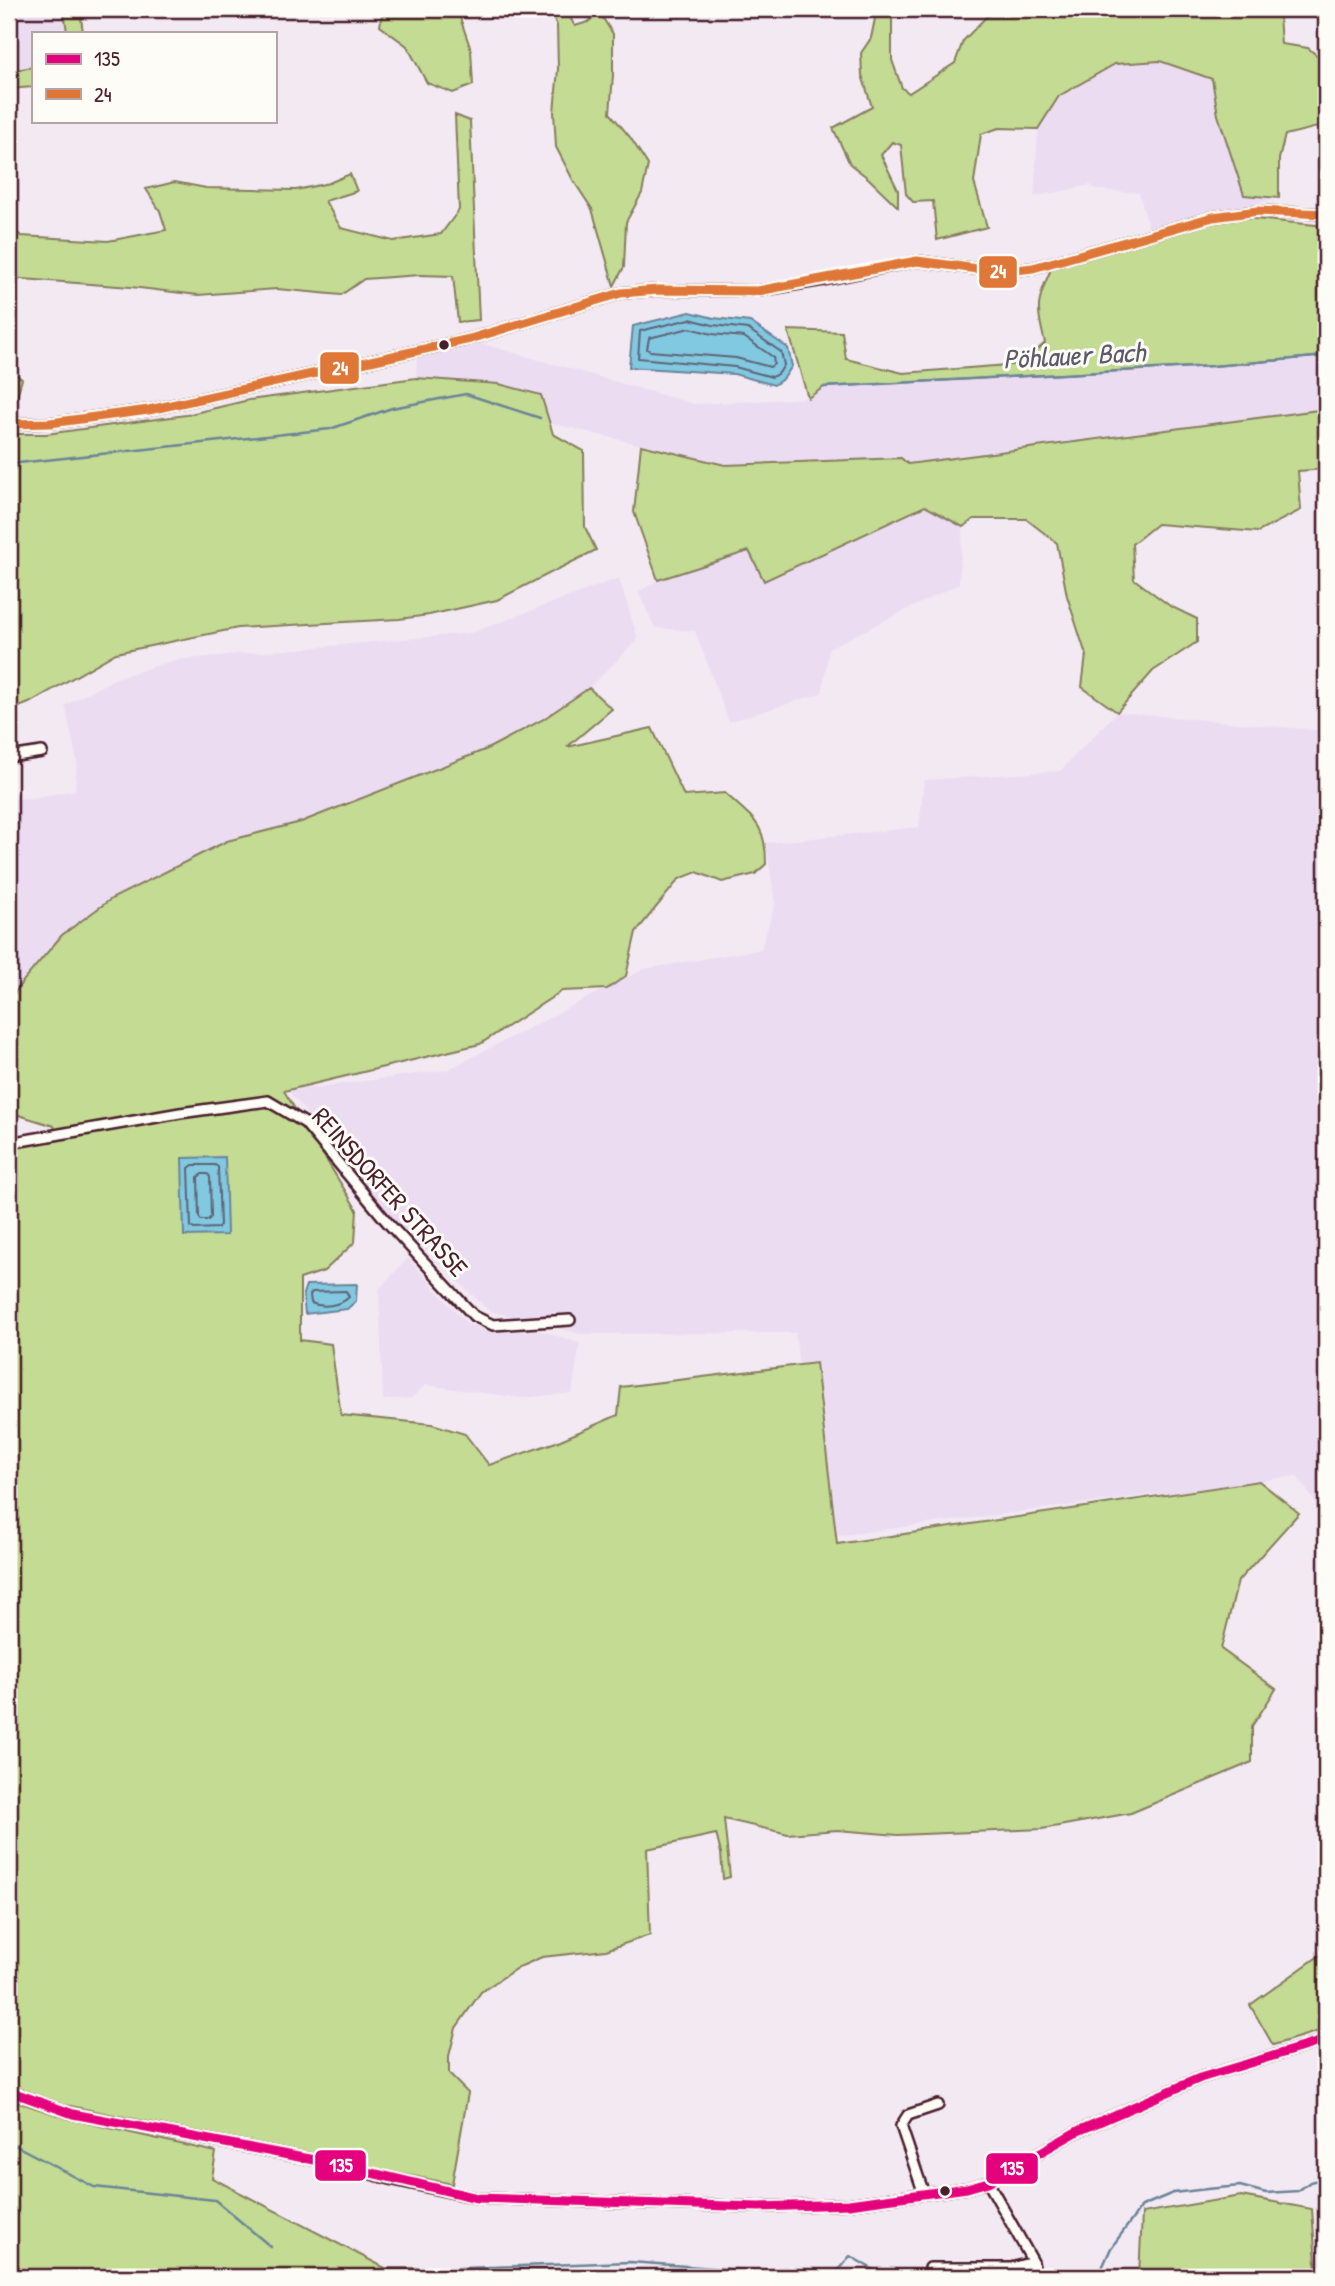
<svg xmlns="http://www.w3.org/2000/svg" width="1335" height="2286" font-family="'Patrick Hand',sans-serif">
  <rect width="100%" height="100%" fill="#f3e9f3"/>
  <filter id="ink" filterUnits="userSpaceOnUse"><feTurbulence type="fractalNoise" baseFrequency=".0143" numOctaves="2"/><feDisplacementMap in="SourceGraphic" scale="14" xChannelSelector="R" yChannelSelector="G"/><feConvolveMatrix kernelMatrix="1 2 1 2 8 2 1 2 1" color-interpolation-filters="sRGB"/></filter>
  <g filter="url(#ink)">
    <!-- built -->
    <path fill="#ecdcf1" d="M 9,9 L 64,9 L 67,33 L 33,33 L 33,67 L 9,71 Z
      M 1160,61 L 1212,79 L 1218,115 L 1244,195 L 1279,198 L 1149,230 L 1139,193 L 1097,190 L 1090,185 L 1034,197 L 1038,129 L 1059,96 L 1115,64 Z
      M 480,343 L 694,404 L 808,398 L 824,387 L 1213,366 L 1326,356 L 1326,409 L 908,464 L 901,458 L 725,465 L 550,423 L 541,395 L 499,384 L 416,378 L 417,357 Z
      M 925,506 L 963,527 L 959,584 L 829,648 L 822,693 L 729,722 L 695,631 L 655,628 L 638,592 L 658,580 L 749,551 L 765,581 Z
      M 619,578 L 638,639 L 589,688 L 542,720 L 487,749 L 301,822 L 227,841 L 111,899 L 62,935 L 23,981 L 9,1001 L 9,799 L 31,798 L 75,790 L 77,762 L 65,705 L 114,679 L 174,660 L 471,633 Z
      M 1117,712 L 1326,731 L 1326,1519 L 1297,1476 L 820,1538 L 795,1333 L 581,1334 L 489,1311 L 378,1204 L 289,1091 L 447,1070 L 644,969 L 761,949 L 775,904 L 766,843 L 919,827 L 924,780 L 1060,771 Z
      M 408,1258 L 467,1324 L 494,1332 L 538,1330 L 580,1343 L 572,1393 L 522,1398 L 425,1385 L 412,1398 L 383,1400 L 379,1289 Z"/>
    <!-- green -->
    <path fill="#c3db92" stroke="#867d5e" stroke-width="2" d="M 64,9 L 80,9 L 83,33 L 67,33 Z
      M 383,9 L 457,9 L 471,50 L 473,85 L 453,93 L 427,83 L 407,46 L 380,26 Z
      M 551,9 L 565,9 L 575,26 L 588,22 L 599,12 L 613,34 L 613,75 L 610,113 L 630,137 L 648,165 L 642,193 L 626,222 L 624,267 L 614,286 L 592,209 L 573,180 L 556,147 L 554,112 L 558,69 L 557,26 Z
      M 877,9 L 892,9 L 892,60 L 902,88 L 909,93 L 955,63 L 963,41 L 985,18 L 997,9 L 1273,9 L 1273,13 L 1279,15 L 1281,44 L 1308,48 L 1326,63 L 1326,125 L 1285,135 L 1279,159 L 1279,198 L 1244,195 L 1218,115 L 1212,79 L 1160,61 L 1115,64 L 1059,96 L 1038,129 L 999,128 L 981,134 L 974,182 L 987,227 L 937,240 L 933,201 L 913,202 L 906,194 L 901,145 L 892,142 L 881,155 L 898,190 L 898,207 L 868,178 L 850,164 L 833,128 L 872,107 L 862,75 L 861,53 L 871,38 Z
      M 33,67 L 33,87 L 9,89 L 9,71 Z
      M 455,115 L 470,121 L 479,320 L 458,322 L 453,276 L 420,275 L 364,279 L 341,295 L 277,289 L 198,295 L 131,287 L 9,278 L 9,225 L 21,236 L 108,241 L 166,230 L 160,211 L 146,189 L 175,182 L 206,188 L 296,190 L 329,183 L 350,174 L 357,191 L 325,201 L 341,228 L 393,241 L 441,234 L 459,210 Z
      M 1245,218 L 1326,226 L 1326,356 L 1213,366 L 824,387 L 808,398 L 788,330 L 842,332 L 846,359 L 903,373 L 1021,364 L 1045,343 C 1036,306 1036,303 1052,267 L 1215,221 Z
      M 9,369 L 22,379 L 11,416 L 9,416 Z
      M 416,378 L 499,384 L 541,395 L 553,434 L 584,451 L 585,527 L 596,550 L 497,600 L 429,615 L 399,619 L 238,628 L 116,653 L 29,703 L 9,711 L 9,434 L 46,434 L 186,415 L 249,400 Z
      M 1326,409 L 1326,469 L 1298,471 L 1301,510 L 1258,532 L 1157,524 L 1132,544 L 1134,579 L 1170,606 L 1197,619 L 1197,642 L 1153,671 L 1117,712 L 1082,687 L 1086,655 L 1067,596 L 1057,543 L 1026,519 L 974,519 L 963,527 L 925,506 L 764,581 L 749,551 L 658,580 L 634,512 L 641,445 L 725,465 L 901,458 L 908,464 Z
      M 589,688 L 612,709 L 567,747 L 652,728 L 684,796 L 725,793 C 753,819 766,823 766,864 L 755,874 L 722,882 L 697,872 L 679,879 L 636,932 L 626,976 L 607,989 L 562,991 L 480,1044 L 284,1091 L 357,1210 L 355,1242 L 324,1271 L 300,1279 L 300,1340 L 331,1344 L 341,1415 L 432,1424 L 465,1434 L 489,1465 L 556,1442 L 618,1415 L 621,1387 L 816,1363 L 837,1544 L 1259,1481 L 1299,1513 L 1238,1581 L 1221,1649 L 1276,1689 L 1252,1726 L 1252,1762 L 1131,1813 L 1042,1829 L 898,1835 L 837,1830 L 788,1834 L 724,1819 L 730,1877 L 723,1879 L 721,1853 L 716,1834 L 647,1849 L 650,1935 L 606,1950 L 542,1957 L 517,1968 L 481,1992 L 456,2028 L 449,2056 L 449,2074 L 468,2093 L 452,2184 L 56,2103 L 9,2084 L 9,1151 L 57,1136 L 54,1126 L 9,1112 L 9,1001 L 23,981 L 62,935 L 111,899 L 227,841 L 301,822 L 487,749 L 542,720 Z
      M 1326,1951 L 1326,2029 L 1273,2045 L 1250,2005 Z
      M 9,2099 L 69,2119 L 216,2152 L 212,2178 L 385,2268 L 677,2272 L 670,2277 L 9,2277 Z
      M 1241,2196 L 1312,2209 L 1317,2277 L 1139,2277 L 1142,2213 Z"/>
    <!-- water -->
    <path fill="#81c8e1" stroke="#6b8498" stroke-width="2" d="M 690,312 L 714,318 L 750,322 L 788,348 L 792,366 L 784,378 L 774,385 L 734,374 L 629,367 L 633,326 Z
      M 225,1157 L 227,1235 L 184,1236 L 182,1158 Z
      M 357,1284 L 356,1301 L 347,1309 L 305,1314 L 303,1294 L 306,1285 Z"/>
    <g fill="none" stroke-linecap="round" stroke-linejoin="round">
      <!-- shore -->
      <path stroke="#606374" stroke-width="2" d="M 690,319 L 713,325 L 748,329 L 781,352 L 784,365 L 779,373 L 772,377 L 735,367 L 638,358 L 640,331 Z
        M 690,328 L 712,334 L 744,337 L 773,357 L 774,364 L 770,367 L 736,358 L 650,351 L 647,349 L 649,338 Z
        M 193,1165 L 215,1165 L 218,1167 L 220,1225 L 218,1228 L 194,1229 L 191,1227 L 189,1168 Z
        M 202,1174 L 208,1174 L 210,1177 L 211,1217 L 208,1220 L 201,1220 L 199,1217 L 198,1177 Z
        M 346,1291 L 349,1297 C 340,1306 322,1308 311,1303 L 310,1295 L 312,1292 Z"/>
      <!-- stream -->
      <path stroke="#6b8498" stroke-width="2.5" d="M 824,387 L 1213,366 L 1326,356
        M 9,464 L 330,429 L 392,408 L 466,394 L 540,418
        M 9,2142 L 94,2187 L 215,2200 L 271,2247
        M 303,2274 L 630,2262 L 756,2271 L 785,2268 L 821,2277
        M 832,2277 L 850,2256 L 874,2270 L 877,2277
        M 1098,2277 L 1111,2248 L 1142,2206 L 1173,2193 L 1207,2189 L 1240,2186 L 1266,2193 L 1298,2191 L 1310,2182 L 1326,2178"/>
      <defs>
        <path id="minor" d="M 9,424 L 50,423 L 149,410 L 470,339 L 621,293 L 658,290 L 758,291 L 824,280 L 917,261 L 1000,272 L 1033,268 L 1213,217 L 1258,211 L 1326,214
          M 9,757 L 42,752
          M 9,1143 L 180,1113 L 268,1101 L 305,1123 L 388,1223 L 474,1316 L 493,1325 L 570,1320
          M 9,2091 L 73,2114 L 330,2163 L 394,2180 L 477,2198 L 759,2207 L 849,2204 L 967,2188 L 988,2182 L 1078,2131 L 1200,2078 L 1326,2040
          M 988,2182 L 1033,2262 L 1036,2277
          M 924,2194 L 901,2126 L 908,2115 L 938,2105
          M 930,2268 L 1011,2268 L 1033,2262"/>
      </defs>
      <!-- minor casing -->
      <use href="#minor" stroke="#4a1f2b" stroke-width="14"/>
      <!-- minor -->
      <use href="#minor" stroke="#fdfcf7" stroke-width="9"/>
      <defs>
        <path id="bus-1" d="M 9,2091 L 73,2114 L 330,2163 L 477,2198 L 759,2207 L 849,2204 L 967,2188 L 988,2182 L 1078,2131 L 1200,2078 L 1326,2040"/>
        <path id="bus-2" d="M 9,424 L 50,423 L 149,410 L 470,339 L 621,293 L 658,290 L 758,291 L 917,261 L 1000,272 L 1033,268 L 1213,217 L 1258,211 L 1326,214"/>
      </defs>
      <!-- bus-1 casing -->
      <use href="#bus-1" stroke="#fdfcf7" stroke-width="14"/>
      <!-- bus-2 casing -->
      <use href="#bus-2" stroke="#fdfcf7" stroke-width="14"/>
      <!-- bus-1 -->
      <use href="#bus-1" stroke="#e5007d" stroke-width="9"/>
      <!-- bus-2 -->
      <use href="#bus-2" stroke="#de7737" stroke-width="9"/>
    </g>
  </g>
  <!-- markers -->
  <g fill="#4a1f2b" stroke="#fdfcf7" stroke-width="2.5">
    <circle cx="444" cy="345" r="6"/>
    <circle cx="945" cy="2191" r="6"/>
  </g>
  <g text-anchor="middle" stroke-width="6" stroke-linejoin="round" paint-order="stroke">
    <!-- street labels -->
    <g font-size="26" fill="#4a1f2b" stroke="#fdfcf7">
      <text transform="translate(390 1192) rotate(48)" y="9">REINSDORFER STRASSE</text>
    </g>
    <!-- water labels -->
    <g font-size="28" font-style="italic" fill="#5d5a6b" stroke="#fdfcf7">
      <text transform="translate(1074 355) rotate(-3)" y="10">Pöhlauer Bach</text>
    </g>
  </g>
  <g stroke="#fdfcf7" stroke-width="2.5">
    <rect x="978" y="255" width="40" height="34" rx="7" fill="#de7737"/>
    <rect x="319" y="351" width="41" height="34" rx="7" fill="#de7737"/>
    <rect x="314" y="2149" width="53" height="33" rx="7" fill="#e5007d"/>
    <rect x="985" y="2152" width="54" height="33" rx="7" fill="#e5007d"/>
  </g>
  <g font-size="19" text-anchor="middle" font-weight="bold" fill="#fff">
    <text x="998" y="278">24</text>
    <text x="340" y="375">24</text>
    <text x="341" y="2172">135</text>
    <text x="1012" y="2175">135</text>
  </g>
  <!-- margin -->
  <rect width="1335" height="2286" fill="none" stroke="#fdfcf7" stroke-width="35"/>
  <rect x="18" y="18" width="1300" height="2251" fill="none" stroke="#4a1f2b" stroke-width="2.5" filter="url(#ink)"/>
  <!-- legend -->
  <rect x="32" y="32" width="245" height="91" fill="#fdfcf7" stroke="#b5a4a5" stroke-width="2"/>
  <rect x="46" y="54" width="35" height="10" fill="#e5007d" stroke="#b5a4a5" stroke-width="2"/>
  <text x="94" y="66" font-size="21" fill="#4a1f2b">135</text>
  <rect x="46" y="89" width="35" height="10" fill="#de7737" stroke="#b5a4a5" stroke-width="2"/>
  <text x="94" y="102" font-size="21" fill="#4a1f2b">24</text>
</svg>
